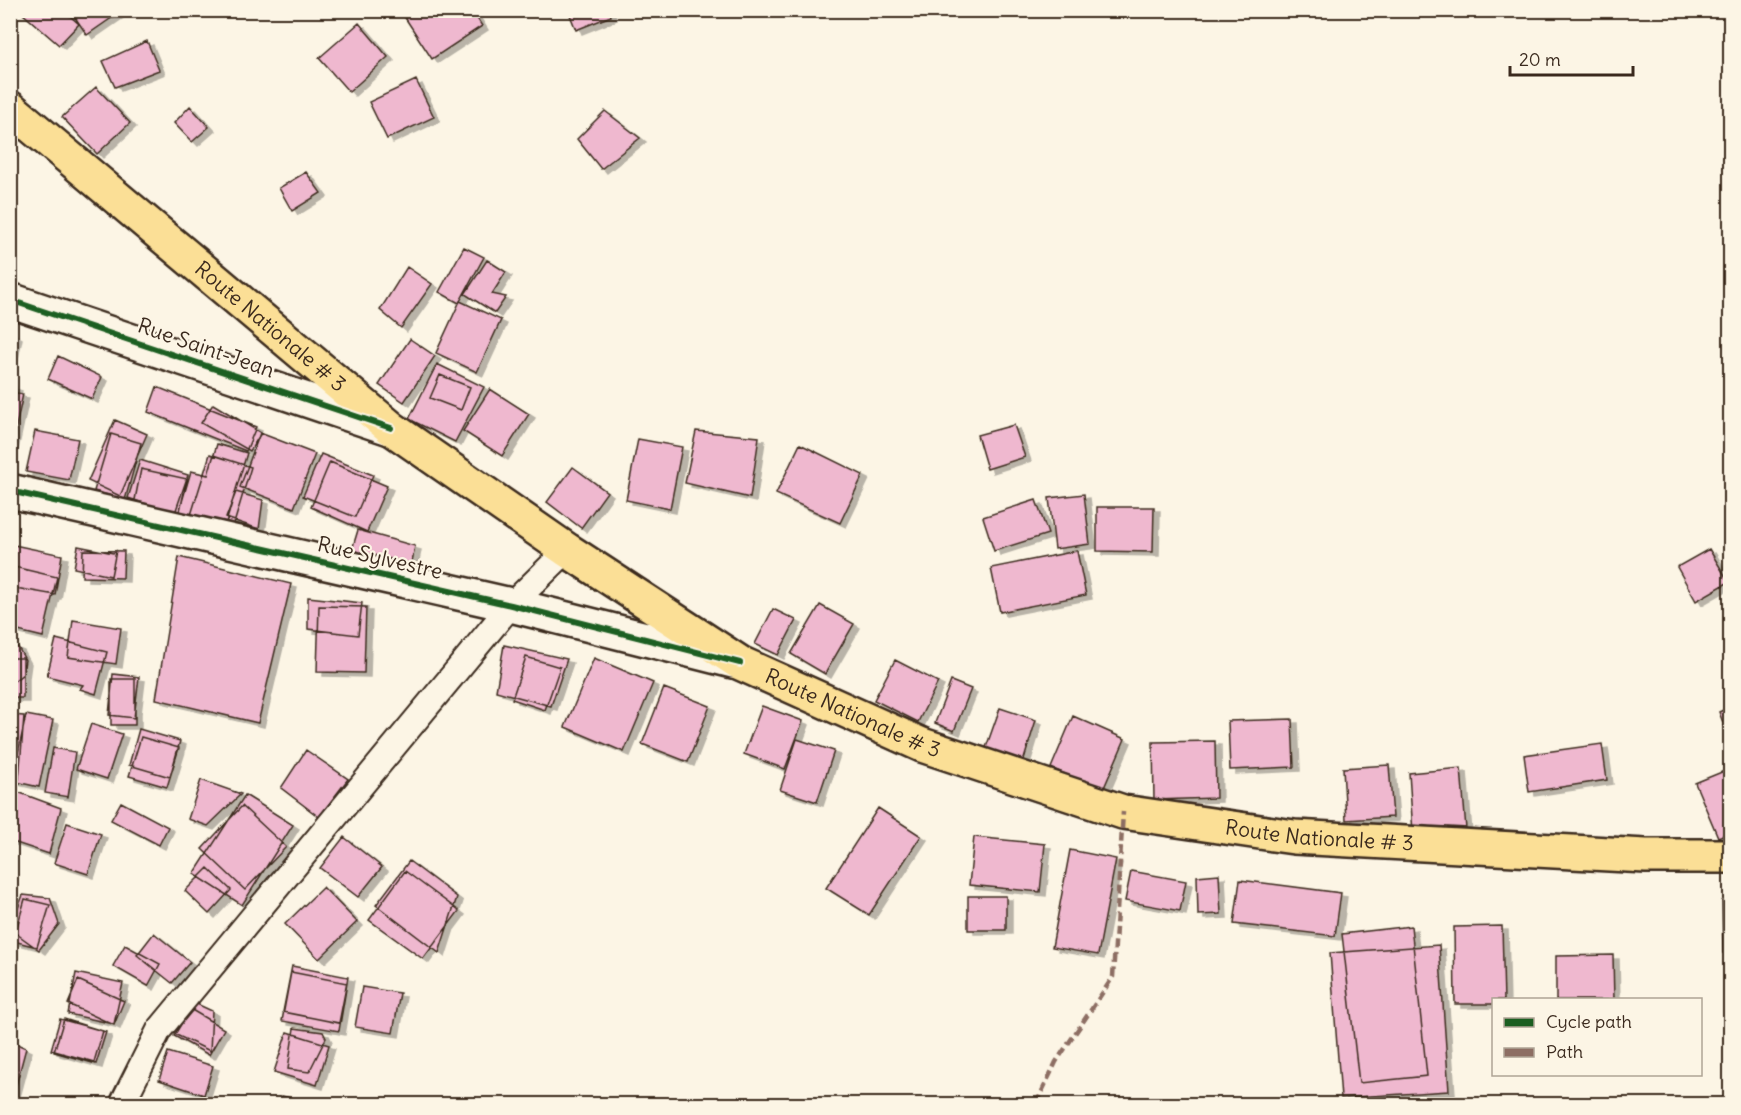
<svg xmlns="http://www.w3.org/2000/svg" width="1741" height="1115" font-family="Delius,sans-serif">
  <defs>
    <filter id="shadow"><feDropShadow dx="6" dy="4" stdDeviation="0" flood-color="#0004"/></filter>
  </defs>
  <rect width="100%" height="100%" fill="#fcf5e5"/>
  <filter id="ink" filterUnits="userSpaceOnUse"><feTurbulence type="fractalNoise" baseFrequency=".0167" numOctaves="2"/><feDisplacementMap in="SourceGraphic" scale="12" xChannelSelector="R" yChannelSelector="G"/><feConvolveMatrix kernelMatrix="1 2 1 2 8 2 1 2 1" color-interpolation-filters="sRGB"/></filter>
  <g filter="url(#ink)">
    <!-- building -->
    <path fill="#efb8cf" stroke="#3b2a1e" stroke-width="1.5" filter="url(#shadow)" d="M 24,10 L 63,10 L 79,24 L 59,45 L 22,13 Z
      M 70,10 L 123,10 L 87,35 Z
      M 405,10 L 472,10 L 482,26 L 432,59 L 402,13 Z
      M 568,10 L 609,10 L 611,16 L 576,30 Z
      M 359,23 L 388,57 L 349,92 L 319,58 Z
      M 147,41 L 159,70 L 115,87 L 103,61 Z
      M 416,80 L 434,117 L 387,139 L 369,102 Z
      M 96,87 L 130,123 L 97,154 L 62,117 Z
      M 190,106 L 209,127 L 192,142 L 174,123 Z
      M 605,111 L 640,138 L 601,169 L 577,139 Z
      M 306,172 L 321,193 L 292,211 L 279,188 Z
      M 464,247 L 484,257 L 459,303 L 439,292 Z
      M 487,260 L 506,272 L 492,294 L 506,297 L 495,313 L 465,294 Z
      M 407,267 L 432,284 L 401,328 L 380,310 Z
      M 460,301 L 501,320 L 477,372 L 436,353 Z
      M 10,332 L 16,335 L 10,364 Z
      M 410,339 L 435,356 L 404,402 L 379,385 Z
      M 58,356 L 102,377 L 92,399 L 48,379 Z
      M 437,364 L 484,387 L 455,442 L 409,419 Z
      M 440,375 L 470,387 L 461,410 L 430,398 Z
      M 10,385 L 16,387 L 10,405 Z
      M 157,387 L 256,427 L 246,451 L 148,412 Z
      M 490,389 L 529,414 L 502,456 L 463,431 Z
      M 10,392 L 23,394 L 10,455 Z
      M 213,404 L 261,433 L 250,451 L 201,423 Z
      M 115,420 L 147,434 L 120,496 L 88,481 Z
      M 1014,425 L 1025,457 L 987,469 L 977,435 Z
      M 35,431 L 78,439 L 69,480 L 26,472 Z
      M 696,431 L 759,437 L 750,498 L 685,483 Z
      M 260,433 L 315,454 L 294,508 L 240,487 Z
      M 111,434 L 141,443 L 125,500 L 94,491 Z
      M 638,439 L 682,447 L 670,509 L 626,500 Z
      M 217,444 L 247,453 L 225,526 L 179,512 L 191,471 L 208,475 Z
      M 800,444 L 863,475 L 840,523 L 776,494 Z
      M 210,454 L 251,467 L 233,527 L 191,515 Z
      M 321,454 L 373,475 L 355,517 L 303,496 Z
      M 140,460 L 188,475 L 175,513 L 128,498 Z
      M 330,462 L 387,486 L 367,532 L 311,507 Z
      M 573,467 L 607,492 L 581,528 L 547,502 Z
      M 141,469 L 187,479 L 179,515 L 134,505 Z
      M 236,492 L 263,500 L 259,529 L 226,518 Z
      M 1084,494 L 1090,544 L 1055,549 L 1049,498 Z
      M 1036,500 L 1048,534 L 994,551 L 983,517 Z
      M 1097,507 L 1154,507 L 1153,552 L 1097,551 Z
      M 358,530 L 415,546 L 411,567 L 351,553 Z
      M 14,545 L 62,555 L 55,595 L 10,587 L 10,561 Z
      M 78,546 L 113,553 L 116,551 L 111,576 L 74,568 Z
      M 1709,549 L 1729,582 L 1696,601 L 1677,567 Z
      M 83,550 L 124,551 L 123,578 L 82,577 Z
      M 1077,551 L 1086,595 L 1000,612 L 991,568 Z
      M 179,557 L 291,584 L 258,723 L 156,699 Z
      M 10,566 L 57,577 L 43,637 L 10,629 Z
      M 308,597 L 362,603 L 358,635 L 308,629 Z
      M 820,605 L 854,624 L 825,674 L 791,654 Z
      M 319,606 L 366,607 L 364,673 L 317,672 Z
      M 773,609 L 796,620 L 778,655 L 755,644 Z
      M 73,620 L 121,628 L 116,664 L 68,657 Z
      M 56,639 L 107,652 L 96,694 L 80,689 L 83,685 L 47,676 Z
      M 10,644 L 18,647 L 25,660 L 23,674 L 10,684 Z
      M 504,645 L 567,659 L 551,706 L 496,691 Z
      M 526,657 L 560,667 L 545,710 L 512,699 Z
      M 10,658 L 23,658 L 23,698 L 10,698 Z
      M 594,658 L 653,683 L 624,752 L 565,727 Z
      M 895,660 L 938,682 L 918,722 L 874,700 Z
      M 113,674 L 139,677 L 134,718 L 109,715 Z
      M 111,679 L 135,679 L 135,725 L 111,725 Z
      M 951,681 L 971,689 L 954,731 L 935,723 Z
      M 664,688 L 710,706 L 688,762 L 642,744 Z
      M 762,706 L 803,721 L 785,769 L 744,754 Z
      M 1730,707 L 1730,741 L 1719,712 Z
      M 1000,708 L 1036,720 L 1021,769 L 983,756 Z
      M 10,715 L 24,716 L 19,779 L 10,779 Z
      M 26,715 L 53,720 L 39,787 L 12,781 Z
      M 1073,716 L 1125,739 L 1103,790 L 1051,768 Z
      M 1292,719 L 1294,767 L 1230,770 L 1228,721 Z
      M 91,724 L 122,734 L 107,779 L 76,769 Z
      M 139,729 L 180,741 L 170,777 L 129,765 Z
      M 141,737 L 179,748 L 167,787 L 129,776 Z
      M 797,739 L 834,751 L 817,802 L 780,790 Z
      M 1215,741 L 1216,798 L 1154,800 L 1153,742 Z
      M 1602,744 L 1607,780 L 1529,792 L 1524,755 Z
      M 53,748 L 75,752 L 68,797 L 45,793 Z
      M 306,750 L 348,779 L 319,817 L 281,788 Z
      M 1389,765 L 1393,817 L 1346,820 L 1343,768 Z
      M 1461,768 L 1466,829 L 1413,833 L 1409,773 Z
      M 1729,769 L 1730,774 L 1730,832 L 1718,837 L 1695,783 Z
      M 201,780 L 241,794 L 208,826 L 188,819 Z
      M 15,791 L 61,808 L 49,854 L 10,841 L 10,800 Z
      M 245,795 L 293,825 L 242,905 L 194,874 Z
      M 121,802 L 168,827 L 159,845 L 111,820 Z
      M 242,806 L 286,847 L 245,890 L 202,849 Z
      M 878,808 L 921,836 L 869,915 L 826,888 Z
      M 67,823 L 101,834 L 88,874 L 54,863 Z
      M 344,837 L 382,867 L 358,897 L 320,868 Z
      M 974,837 L 1045,844 L 1040,892 L 969,885 Z
      M 1070,850 L 1116,859 L 1098,955 L 1052,947 Z
      M 409,861 L 457,897 L 439,953 L 376,905 Z
      M 208,868 L 231,890 L 209,914 L 185,891 Z
      M 405,871 L 459,911 L 423,959 L 369,920 Z
      M 1131,871 L 1186,881 L 1180,911 L 1125,901 Z
      M 1219,874 L 1221,914 L 1198,915 L 1197,876 Z
      M 1240,880 L 1341,893 L 1335,936 L 1234,924 Z
      M 323,887 L 357,922 L 319,959 L 285,924 Z
      M 23,895 L 50,898 L 59,924 L 39,950 L 10,929 Z
      M 968,896 L 1006,896 L 1006,930 L 968,930 Z
      M 25,899 L 50,905 L 37,947 L 13,941 Z
      M 1730,900 L 1730,953 L 1723,953 L 1722,901 Z
      M 1411,926 L 1427,1076 L 1359,1083 L 1342,934 Z
      M 1502,926 L 1504,1000 L 1494,1000 L 1494,1004 L 1455,1004 L 1454,927 Z
      M 154,933 L 190,962 L 172,983 L 137,955 Z
      M 125,945 L 160,964 L 148,986 L 113,966 Z
      M 1439,945 L 1449,1091 L 1341,1098 L 1330,953 Z
      M 1613,955 L 1614,1000 L 1556,1000 L 1556,956 Z
      M 292,966 L 348,977 L 339,1023 L 283,1012 Z
      M 291,972 L 347,983 L 339,1031 L 282,1021 Z
      M 76,973 L 123,983 L 114,1024 L 68,1014 Z
      M 78,980 L 124,1001 L 114,1025 L 68,1004 Z
      M 362,987 L 400,993 L 393,1033 L 355,1027 Z
      M 186,999 L 212,1011 L 210,1051 L 170,1032 Z
      M 190,1009 L 224,1029 L 209,1055 L 174,1036 Z
      M 60,1019 L 103,1031 L 94,1062 L 51,1050 Z
      M 64,1019 L 106,1032 L 96,1064 L 54,1052 Z
      M 294,1028 L 323,1032 L 326,1038 L 309,1072 L 288,1069 Z
      M 287,1032 L 329,1045 L 317,1085 L 274,1072 Z
      M 10,1041 L 26,1048 L 14,1093 L 10,1092 Z
      M 168,1052 L 213,1066 L 204,1095 L 159,1080 Z
      M 282,1096 L 314,1104 L 280,1104 Z"/>
    <g fill="none" stroke-linecap="round" stroke-linejoin="round">
      <defs>
        <path id="lane" d="M 122,1104 L 159,1030 L 511,605 L 567,550"/>
        <path id="street" d="M 10,300 L 390,428
          M 10,491 L 511,605 L 733,661"/>
        <g id="primary">
          <path id="s1" d="M 10,108 L 391,428 L 567,550 L 740,663 L 922,745 L 1123,812 L 1294,837 L 1646,856 L 1730,856"/>
        </g>
      </defs>
      <!-- lane casing -->
      <use href="#lane" stroke="#3b2a1e" stroke-width="28"/>
      <!-- street casing -->
      <use href="#street" stroke="#3b2a1e" stroke-width="38"/>
      <!-- primary casing -->
      <use href="#primary" stroke="#3b2a1e" stroke-width="38"/>
      <!-- lane -->
      <use href="#lane" stroke="#fcf5e5" stroke-width="24"/>
      <!-- street -->
      <use href="#street" stroke="#fcf5e5" stroke-width="33"/>
      <!-- primary -->
      <use href="#primary" stroke="#fbdf96" stroke-width="33"/>
      <!-- quiet -->
      <path stroke="#8d6e63" stroke-width="4.5" stroke-dasharray="9 4.5" stroke-linecap="butt" d="M 1036,1104 L 1056,1062 L 1113,977 L 1123,812"/>
      <defs>
        <path id="cycleway" d="M 10,300 L 391,428
          M 10,491 L 511,605 L 740,663"/>
      </defs>
      <!-- cycleway casing -->
      <use href="#cycleway" stroke="#fcf5e5" stroke-width="10"/>
      <!-- cycleway -->
      <use href="#cycleway" stroke="#1b5e20" stroke-width="6"/>
    </g>
  </g>
  <g text-anchor="middle" stroke-width="4.5" stroke-linejoin="round" paint-order="stroke">
    <!-- street labels -->
    <g font-size="21" fill="#3b2a1e" stroke="#fcf5e5">
      <text dy="7" stroke="none"><textPath href="#s1" startOffset="340">Route Nationale # 3</textPath></text>
      <text transform="translate(206 348) rotate(19)" y="7">Rue Saint-Jean</text>
      <text transform="translate(380 558) rotate(13)" y="7">Rue Sylvestre</text>
      <text dy="7" stroke="none"><textPath href="#s1" startOffset="1042">Route Nationale # 3</textPath></text>
      <text dy="7" stroke="none"><textPath href="#s1" startOffset="1528">Route Nationale # 3</textPath></text>
    </g>
  </g>
  <!-- margin -->
  <rect width="1741" height="1115" fill="none" stroke="#fcf5e5" stroke-width="36"/>
  <rect x="18" y="18" width="1705" height="1079" fill="none" stroke="#3b2a1e" stroke-width="2" filter="url(#ink)"/>
  <!-- legend -->
  <rect x="1492" y="998" width="210" height="78" fill="#fcf5e5" stroke="#afa495" stroke-width="1.5"/>
  <rect x="1504" y="1018" width="30" height="9" fill="#1b5e20" stroke="#afa495" stroke-width="1.5"/>
  <text x="1546" y="1028" font-size="18" fill="#3b2a1e">Cycle path</text>
  <rect x="1504" y="1048" width="30" height="9" fill="#8d6e63" stroke="#afa495" stroke-width="1.5"/>
  <text x="1546" y="1058" font-size="18" fill="#3b2a1e">Path</text>
  <!-- scale -->
  <path d="M1510 66v9h123v-9" fill="none" stroke="#3b2a1e" stroke-width="3"/>
  <text x="1519" y="66" font-size="18" fill="#3b2a1e" stroke="#fcf5e5" stroke-width="4.5" paint-order="stroke">20 m</text>
</svg>
